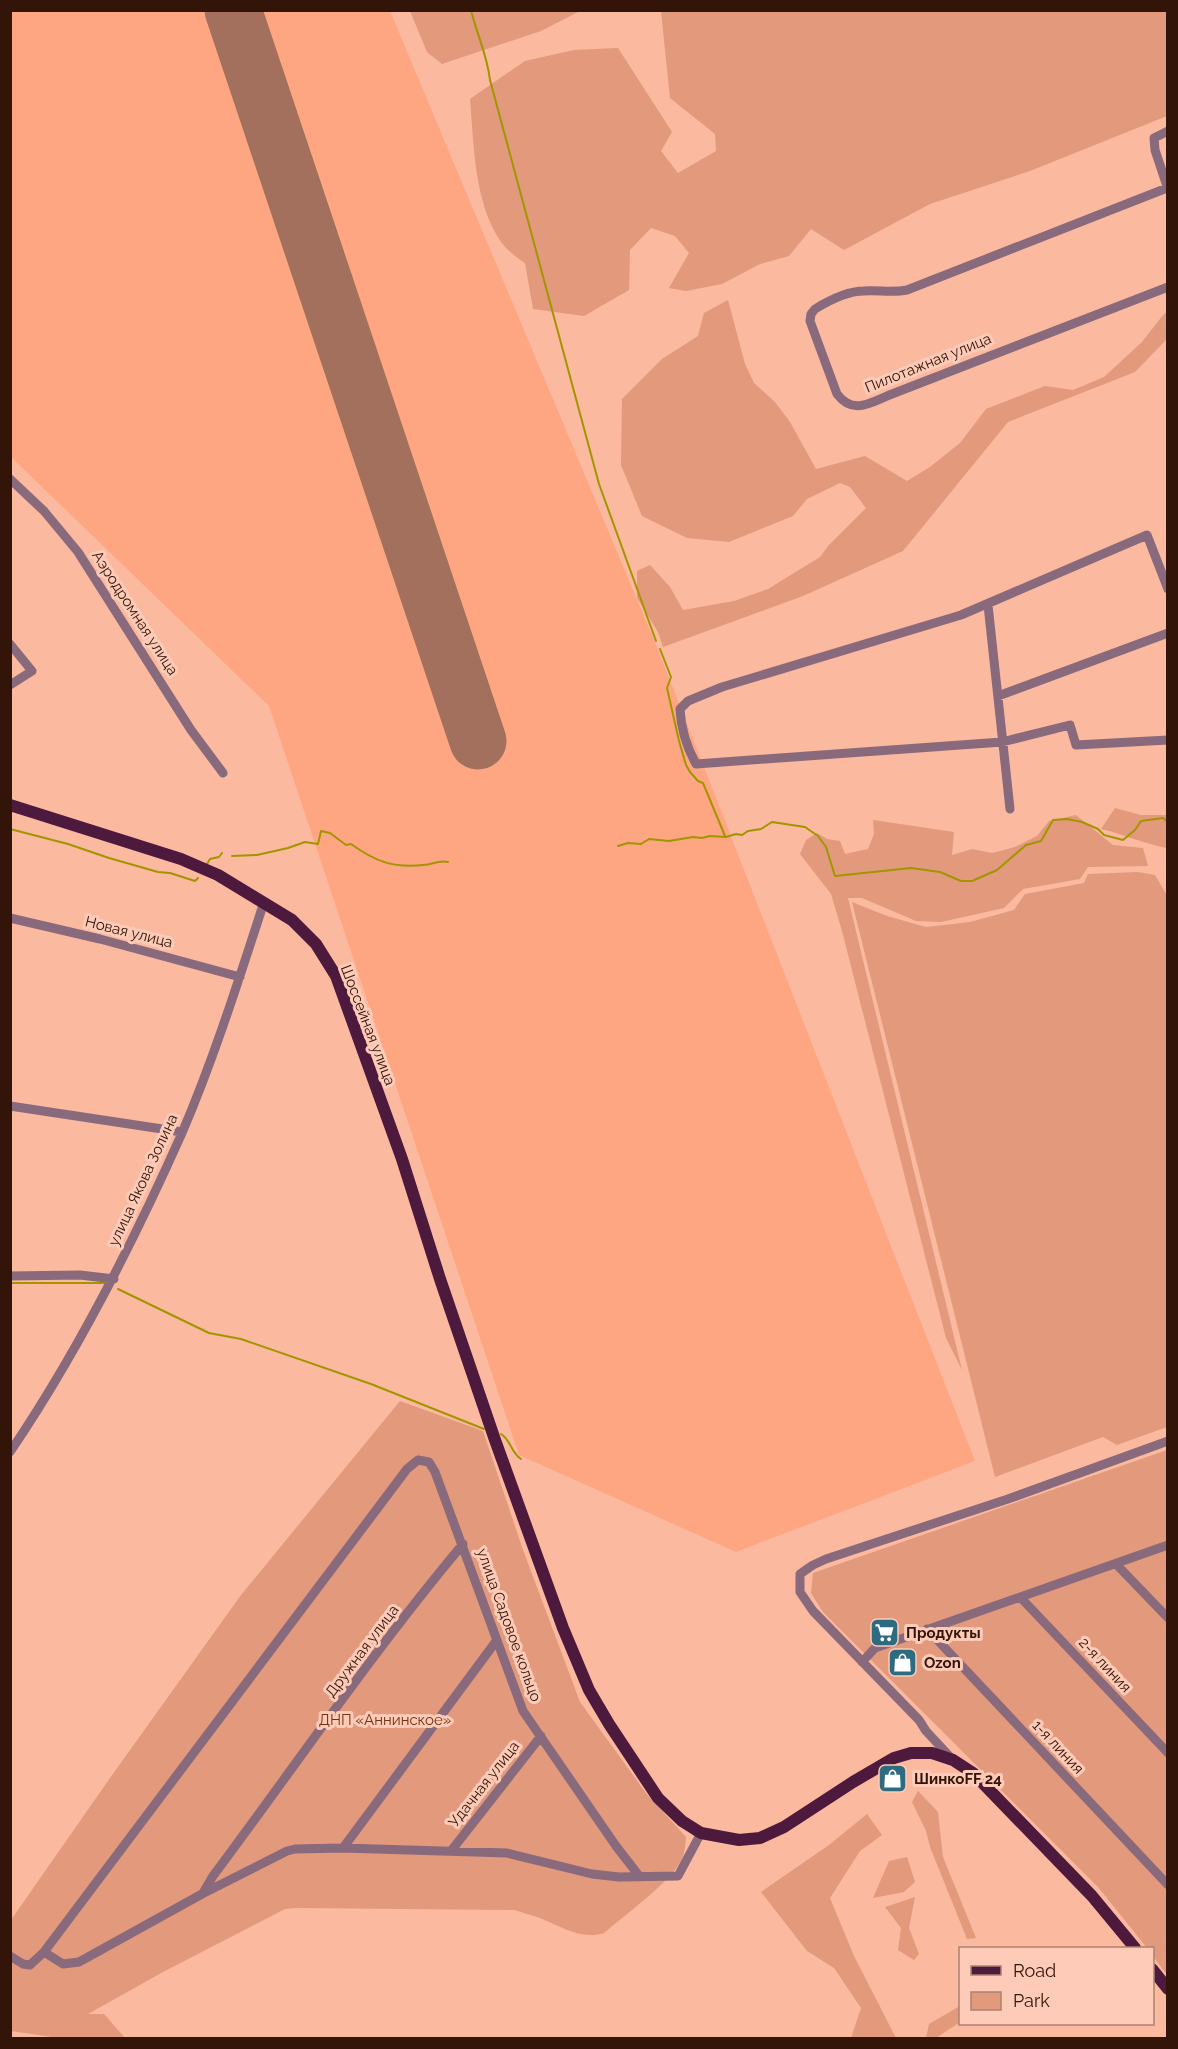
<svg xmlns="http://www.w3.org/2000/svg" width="1178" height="2049" font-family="Raleway,sans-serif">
  <rect width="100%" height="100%" fill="#fbb99f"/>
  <!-- built -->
  <path fill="#fea682" d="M 10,11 L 390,11 L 657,647 L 975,1461 L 736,1552 L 519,1455 L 269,706 L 11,457 Z"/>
  <!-- green -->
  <path fill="#e2997c" d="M 410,11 L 580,11 L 541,31 L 442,64 L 427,52 Z
    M 661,11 L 1167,11 L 1167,116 L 1030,171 L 930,204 L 844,250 L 811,229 L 789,256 L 760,264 L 722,284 L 686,291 L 669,288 L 689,253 L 675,236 L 651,228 L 630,250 L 629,290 L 584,316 L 533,309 L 525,263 C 519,259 512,254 507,249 C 474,213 474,145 470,99 L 525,61 L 574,50 L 618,48 L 672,132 L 661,151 L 678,173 L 716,151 L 715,134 L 670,98 Z
    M 728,300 L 745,364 L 754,383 L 775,402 L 790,422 L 816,469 L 865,456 L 907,481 L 930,467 L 960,443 L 986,409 L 1045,386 L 1073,390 L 1104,377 L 1142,342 L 1163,315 L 1167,312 L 1167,339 L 1135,372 L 1008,422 L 903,551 L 803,596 L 663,647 L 658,632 L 637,598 L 637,571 L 650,565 L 670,587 L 683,610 L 734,601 L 768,589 L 820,557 L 829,545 L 866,508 L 850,487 L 840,483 L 807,499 L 793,516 L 729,542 L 687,538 L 642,516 L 621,465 L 622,399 L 662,359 L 698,336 L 704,313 Z
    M 1115,808 L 1141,815 L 1167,815 L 1167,848 C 1145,844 1123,834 1101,829 Z
    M 1076,815 L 1113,845 L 1143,848 L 1148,866 L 1088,867 L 1080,879 L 1023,889 L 1004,908 L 941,922 L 916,921 L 862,898 L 848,898 L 962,1370 L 946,1338 L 842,931 L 831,894 L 800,854 L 806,840 L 817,833 L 827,839 L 840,841 L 845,854 L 868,849 L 874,834 L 873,820 L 954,832 L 952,855 L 972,849 L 992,853 L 1015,847 L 1037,836 L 1049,821 Z
    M 1138,872 L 1155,875 L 1168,897 L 1167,1427 L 1117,1445 L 1103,1437 L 995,1477 L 852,902 L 887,916 L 926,927 L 970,922 L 1014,910 L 1025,894 L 1084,883 L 1088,874 Z
    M 400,1401 L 483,1431 L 523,1550 L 580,1702 L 646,1793 L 686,1837 C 685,1847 685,1855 679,1864 C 665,1886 625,1915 604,1933 C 581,1940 562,1927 542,1919 C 533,1915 523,1913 514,1910 L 296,1908 L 285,1909 L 163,1972 L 88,2014 L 104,2014 L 125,2038 L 59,2038 L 11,2031 L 11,1920 L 110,1778 L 241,1595 Z
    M 1167,1450 L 1167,1975 L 1153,1956 L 1152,1948 L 1147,1948 L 1098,1887 L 823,1612 L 811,1593 L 813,1573 Z
    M 918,1791 L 938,1812 L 943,1857 L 976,1938 L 967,1939 L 930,1847 L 926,1831 L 912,1802 Z
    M 867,1814 L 882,1835 L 860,1851 L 830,1898 L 854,1956 L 896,2038 L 851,2038 L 861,2008 L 834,1968 L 807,1951 L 761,1892 L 829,1845 Z
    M 907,1857 L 915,1882 L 904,1892 L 873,1898 L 889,1861 Z
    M 915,1897 L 909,1928 L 919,1954 L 914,1960 L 898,1950 L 901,1928 L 885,1907 Z
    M 960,2006 L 960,2022 L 936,2038 L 926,2038 L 929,2024 Z"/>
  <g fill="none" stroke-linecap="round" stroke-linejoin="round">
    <!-- stream -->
    <path stroke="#a29500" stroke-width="2" d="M 471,10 C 477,35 487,54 490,80 L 599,484 L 656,641
      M 660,649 L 671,677 L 667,688 L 679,741 L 686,765 L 690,772 L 698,781 L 703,783 L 725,836
      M 10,829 L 68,844 L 109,858 L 158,872 L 170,873 L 195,881 L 198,878
      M 618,846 L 628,843 L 641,844 L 649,839 L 669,841 L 693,837 L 702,838 L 710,836 L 726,837 L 736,834 L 742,835 L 748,831 L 761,829 L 772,822 L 805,827 L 818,836 L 826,847 L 835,876 L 911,868 L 940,872 L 961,881 L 972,881 L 997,870 L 1026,845 L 1041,841 L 1053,820 L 1067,819 L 1082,822 L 1098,829 L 1104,835 L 1123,840 L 1135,830 L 1141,821 L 1163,818 L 1168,822
      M 232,856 L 257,855 L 288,848 L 305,842 L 318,844 L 321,831 L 330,833 L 346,845 L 351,844 C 376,862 393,868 424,865 C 433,864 439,860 448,862
      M 207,864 L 210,859 L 219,857 L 222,853
      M 10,1283 L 106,1283
      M 118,1289 L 209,1333 L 241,1339 L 371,1384 L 484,1429
      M 501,1434 C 511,1440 511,1453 521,1459"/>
    <!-- runway -->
    <path stroke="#a2705c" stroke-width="57" d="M 233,10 L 478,741"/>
    <!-- minor -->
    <path stroke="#89697c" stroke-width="9" d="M 1168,131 L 1154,138 L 1155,150 L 1168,189
      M 1167,188 L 907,290 C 893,293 878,290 864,291 C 848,291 828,301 815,309 L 811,314 L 810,321 L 837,394 C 854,416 871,402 892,394 L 1168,287
      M 10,479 L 44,511 L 78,552 L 191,730 L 223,773
      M 1168,589 L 1147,535 L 961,615 L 722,687 L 688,701 L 680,709 C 681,730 686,746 696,764 L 1002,742 L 1070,725 L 1076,745 L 1168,740
      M 988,605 L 1010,809
      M 10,644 L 32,671 L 10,685
      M 998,696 L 1168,633
      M 10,918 L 100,939 L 240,977
      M 10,1106 L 182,1132
      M 10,1276 L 80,1275 L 114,1279
      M 10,1452 C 78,1352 133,1243 182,1133 C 214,1058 239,979 264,902
      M 1116,1564 L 1168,1618
      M 1021,1598 L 1168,1753
      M 927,1629 L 1168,1885
      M 862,1662 L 875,1648 L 1168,1545
      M 953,1760 L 926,1731 L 919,1720 L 813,1611 L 800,1592 L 800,1574 L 813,1565 L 826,1559 L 1008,1499 L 1168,1441
      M 343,1848 L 497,1640
      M 451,1851 L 541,1736
      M 203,1893 L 213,1876 C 296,1765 374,1650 463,1544
      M 44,1952 L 63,1964 L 79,1962 L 202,1894 L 287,1851 L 295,1849 L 343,1848 L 507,1853 L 592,1874 L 619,1877 L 678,1876 L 701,1833
      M 10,1956 L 23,1964 L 30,1965 L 44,1952 L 407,1469 L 418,1460 L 429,1462 L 435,1472 L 523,1711 L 616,1846 L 640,1877"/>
    <!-- major -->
    <path stroke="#4d193c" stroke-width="12" d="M 10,805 L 181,859 L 218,875 L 292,920 L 316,944 L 336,976 L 402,1159 L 440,1279 L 495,1440 L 563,1628 L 589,1690 L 609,1724 L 658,1798 L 682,1821 L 701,1833 L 739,1840 L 760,1838 L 784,1827 L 853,1782 L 894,1758 L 911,1753 L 932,1753 L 953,1760 L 973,1773 L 1092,1896 L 1135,1948
      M 1152,1969 L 1168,1989"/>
  </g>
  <!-- icons -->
  <defs>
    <symbol id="supermarket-square" viewBox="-11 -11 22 22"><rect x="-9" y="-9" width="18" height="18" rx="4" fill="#2c6b80" stroke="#fdcbb7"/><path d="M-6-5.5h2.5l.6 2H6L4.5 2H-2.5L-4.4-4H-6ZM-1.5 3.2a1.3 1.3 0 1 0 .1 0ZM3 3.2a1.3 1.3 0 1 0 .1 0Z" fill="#fff"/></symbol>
    <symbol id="shop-square" viewBox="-11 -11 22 22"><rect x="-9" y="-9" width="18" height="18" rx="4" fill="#2c6b80" stroke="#fdcbb7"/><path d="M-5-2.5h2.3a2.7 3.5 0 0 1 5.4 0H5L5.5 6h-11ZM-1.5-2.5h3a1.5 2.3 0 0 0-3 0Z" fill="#fff"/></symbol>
  </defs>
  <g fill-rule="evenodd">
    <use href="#supermarket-square" x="868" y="1616" width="33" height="33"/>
    <use href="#shop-square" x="886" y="1646" width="33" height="33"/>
    <use href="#shop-square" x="876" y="1762" width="33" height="33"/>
  </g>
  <g text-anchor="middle" stroke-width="6" stroke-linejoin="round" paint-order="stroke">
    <!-- street labels -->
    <g font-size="15" fill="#321408" stroke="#fdcbb7">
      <text transform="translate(928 363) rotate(-22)" y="5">Пилотажная улица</text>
      <text transform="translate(135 613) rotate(57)" y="5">Аэродромная улица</text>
      <text transform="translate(129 932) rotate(14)" y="5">Новая улица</text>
      <text transform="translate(368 1025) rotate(69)" y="5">Шоссейная улица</text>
      <text transform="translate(143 1180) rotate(-65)" y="5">улица Якова Золина</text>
      <text transform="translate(509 1625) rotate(70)" y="5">улица Садовое кольцо</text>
      <text transform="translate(362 1651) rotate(-53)" y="5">Дружная улица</text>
      <text transform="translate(1105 1665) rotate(47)" y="5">2-я линия</text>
      <text transform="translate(1058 1747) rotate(47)" y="5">1-я линия</text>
      <text transform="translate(484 1784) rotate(-52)" y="5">Удачная улица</text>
    </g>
    <!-- poi labels -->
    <g font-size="15" font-weight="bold" fill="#321408" stroke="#fdcbb7" text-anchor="start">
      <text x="906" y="1638">Продукты</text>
      <text x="924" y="1668">Ozon</text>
      <text x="914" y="1784">ШинкоFF 24</text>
    </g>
    <!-- park labels -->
    <g font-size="15" fill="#753315" stroke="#fdcbb7">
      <text x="385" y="1725">ДНП «Аннинское»</text>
    </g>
  </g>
  <!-- border -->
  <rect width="1178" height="2049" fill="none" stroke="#321408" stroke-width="24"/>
  <!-- legend -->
  <rect x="959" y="1947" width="195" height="78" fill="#fdcbb7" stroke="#ac8271" stroke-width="1.5"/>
  <rect x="971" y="1966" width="30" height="9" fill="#4d193c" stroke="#ac8271" stroke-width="1.5"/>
  <text x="1013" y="1977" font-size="18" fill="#321408">Road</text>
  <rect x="971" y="1992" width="30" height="18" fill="#e2997c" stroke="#ac8271" stroke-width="1.5"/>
  <text x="1013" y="2007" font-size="18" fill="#321408">Park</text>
</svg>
